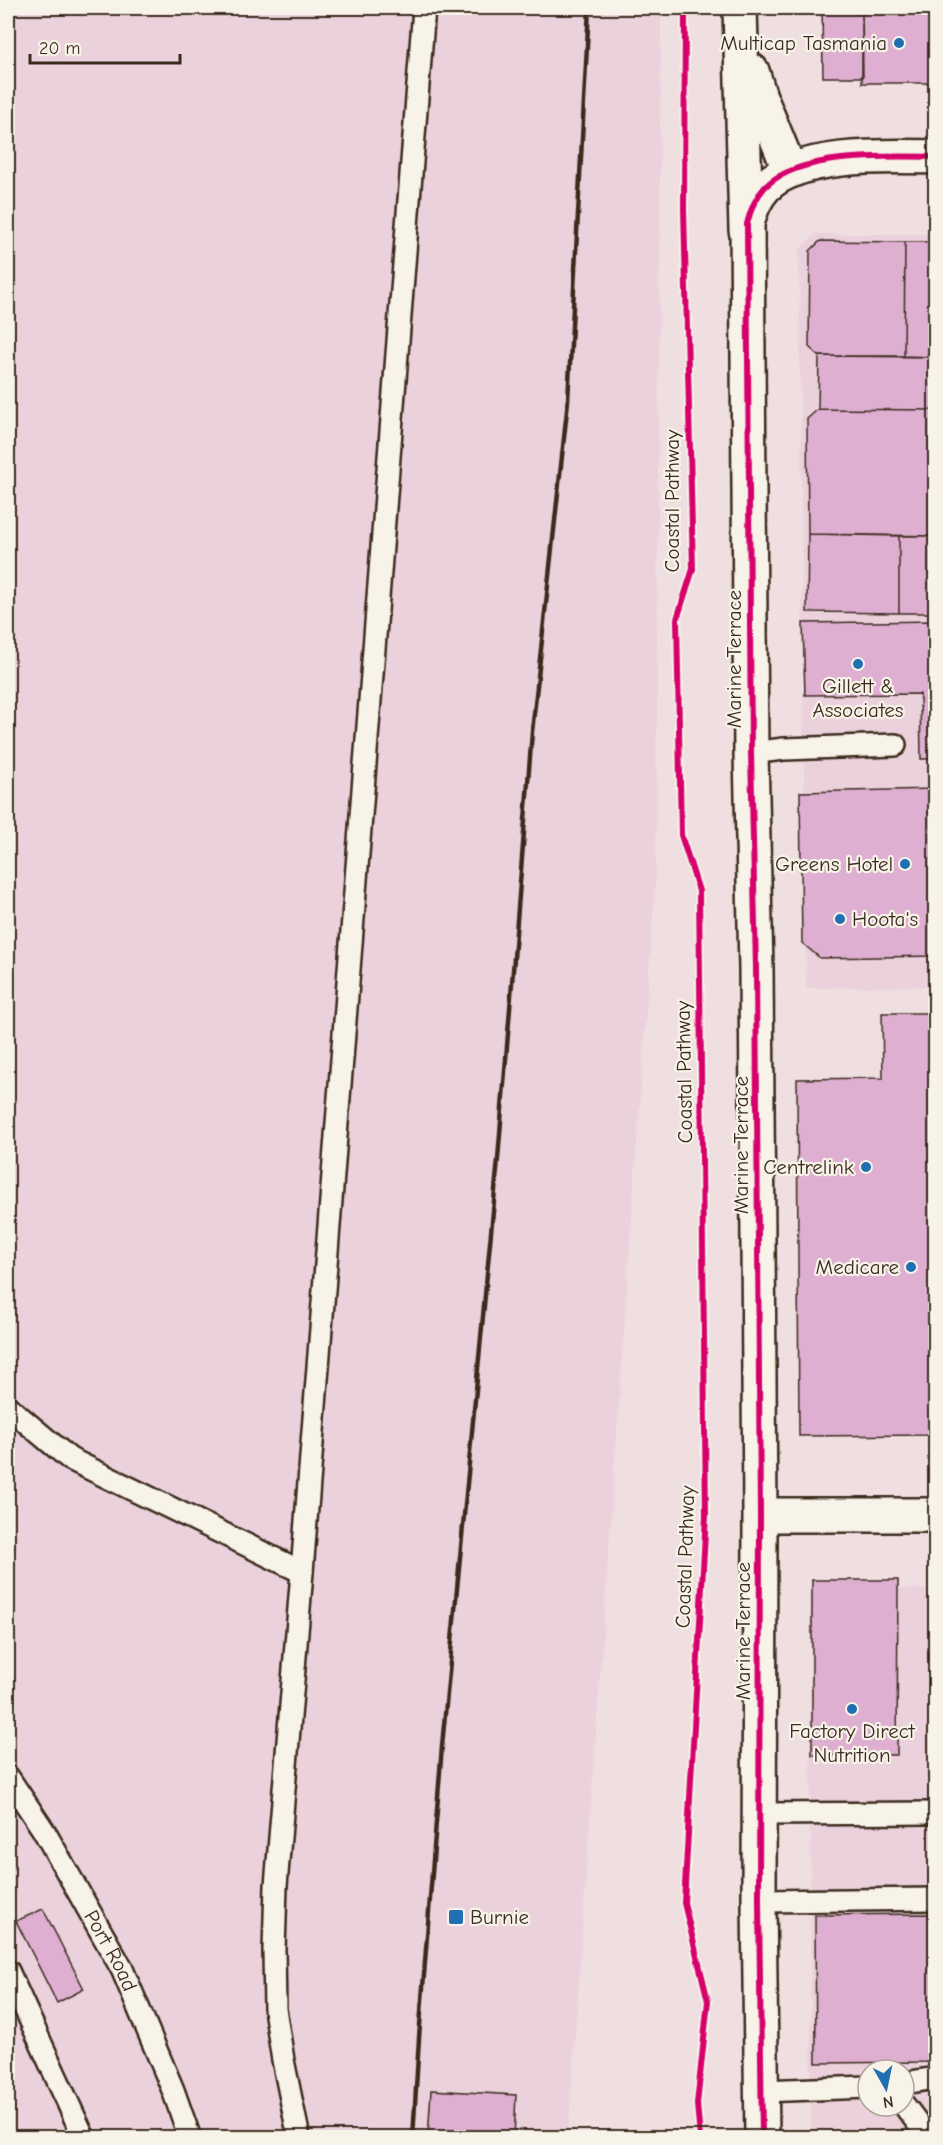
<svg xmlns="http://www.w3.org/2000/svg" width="943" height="2145" font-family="'Comic Neue',sans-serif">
  <rect width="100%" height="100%" fill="#f0dfe1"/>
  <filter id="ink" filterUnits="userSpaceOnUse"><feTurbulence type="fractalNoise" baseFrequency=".0167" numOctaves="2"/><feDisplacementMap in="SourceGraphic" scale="12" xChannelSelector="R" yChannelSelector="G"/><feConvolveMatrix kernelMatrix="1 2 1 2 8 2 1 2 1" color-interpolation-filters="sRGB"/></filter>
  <g filter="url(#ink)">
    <!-- built -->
    <path fill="#ebd1dc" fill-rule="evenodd" d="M 8,8 L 661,8 L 656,871 L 568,2137 L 8,2138 Z
      M 815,234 L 935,234 L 935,986 L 806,988 L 799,250 Z
      M 810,1588 L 935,1589 L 935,2137 L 811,2137 ZM 868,2070 L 904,2070 L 904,2106 L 868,2106 Z"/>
    <!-- building -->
    <path fill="#deafd1" stroke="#3b2a1e" stroke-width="1.5" d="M 822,8 L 862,9 L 863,77 L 823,77 Z
      M 862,8 L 936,8 L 936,83 L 862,83 Z
      M 820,241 L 905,242 L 904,356 L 819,356 L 809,347 L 810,251 Z
      M 905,242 L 936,242 L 936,357 L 904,356 Z
      M 819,356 L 936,357 L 936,410 L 818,409 Z
      M 818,409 L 936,410 L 936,536 L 808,534 L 807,419 Z
      M 808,534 L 899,536 L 899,613 L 807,612 Z
      M 899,536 L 936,536 L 936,613 L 899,613 Z
      M 936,621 L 936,759 L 921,759 L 920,694 L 805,695 L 803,623 Z
      M 936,789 L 936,956 L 820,958 L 802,943 L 800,792 Z
      M 882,1013 L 936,1013 L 936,1435 L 799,1436 L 797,1079 L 883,1078 Z
      M 812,1580 L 898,1580 L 897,1755 L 812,1755 Z
      M 43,1909 L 84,1989 L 57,2003 L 16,1921 Z
      M 936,1914 L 936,2062 L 816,2063 L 815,1915 Z
      M 431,2090 L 516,2095 L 514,2138 L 428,2138 Z"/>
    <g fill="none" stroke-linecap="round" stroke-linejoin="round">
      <defs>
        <g id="service">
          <path d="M 751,753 L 784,749 L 895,745"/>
          <path d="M 8,1407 L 70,1459 L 302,1572"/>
          <path id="s1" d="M 8,1777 L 44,1831 L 122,1969 L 173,2090 L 190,2138"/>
          <path d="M 760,1814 L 936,1813"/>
          <path d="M 759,1901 L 936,1899"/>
          <path d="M 8,1971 L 84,2138"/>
          <path d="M 904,2083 L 936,2078"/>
          <path d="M 761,2091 L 868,2087"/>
          <path d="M 904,2105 L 929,2138"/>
          <path d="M 299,2138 L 283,2060 L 275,2009 L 274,1950 L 276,1886 L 302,1572 L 424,8"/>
        </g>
        <path id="minor" d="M 740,8 L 746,230
          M 752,71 L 760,97 L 790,171"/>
        <path id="tertiary" d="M 760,1515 L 936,1515
          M 762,2138 L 759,1901 L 760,1515 L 756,968 L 751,753 L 747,224 C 750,211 755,198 765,187 C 799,152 890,156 936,157"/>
      </defs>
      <!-- service casing -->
      <use href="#service" stroke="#3b2a1e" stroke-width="26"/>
      <!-- minor casing -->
      <use href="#minor" stroke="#3b2a1e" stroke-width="38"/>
      <!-- tertiary casing -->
      <use href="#tertiary" stroke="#3b2a1e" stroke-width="38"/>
      <!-- service -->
      <use href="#service" stroke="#f7f3e8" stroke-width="21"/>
      <!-- minor -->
      <use href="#minor" stroke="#f7f3e8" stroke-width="33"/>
      <!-- tertiary -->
      <use href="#tertiary" stroke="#f7f3e8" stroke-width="33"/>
      <!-- rail -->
      <path stroke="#3b2a1e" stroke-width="4.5" d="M 413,2138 L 419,2038 L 442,1746 L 498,1159 L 532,732 L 568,401 L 589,8"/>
      <defs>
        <path id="cycleway" d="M 685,8 L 684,209 L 693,569 L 677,619 L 681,835 L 699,891 L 706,1516 L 684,1903 L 708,2001 L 697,2104 L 700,2138
          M 762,2138 L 759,1901 L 760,1515 L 756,968 L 751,753 L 747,224 C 750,211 755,198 765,187 C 799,152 890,156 936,157"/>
      </defs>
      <!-- cycleway casing -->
      <use href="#cycleway" stroke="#f7f3e8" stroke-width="10"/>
      <!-- cycleway -->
      <use href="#cycleway" stroke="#d6006c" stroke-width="6"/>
    </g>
  </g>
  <!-- markers -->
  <g fill="#1f6fb2" stroke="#f7f3e8" stroke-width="2">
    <circle cx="899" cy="43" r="6"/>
    <circle cx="858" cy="664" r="6"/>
    <circle cx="905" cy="864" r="6"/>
    <circle cx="840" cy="919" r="6"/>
    <circle cx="866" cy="1167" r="6"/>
    <circle cx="911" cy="1267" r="6"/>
    <circle cx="852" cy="1709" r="6"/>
    <rect x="448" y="1909" width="16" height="16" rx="3"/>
  </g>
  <g text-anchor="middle" stroke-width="4.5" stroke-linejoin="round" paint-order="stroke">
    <!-- poi labels -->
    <g font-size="21" fill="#3b2a1e" stroke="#f7f3e8" text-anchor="end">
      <text x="887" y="50">Multicap Tasmania</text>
      <text x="858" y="693" text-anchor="middle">Gillett &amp;<tspan x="858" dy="24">Associates</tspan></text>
      <text x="893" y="871">Greens Hotel</text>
      <text x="852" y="926" text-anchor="start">Hoota's</text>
      <text x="854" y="1174">Centrelink</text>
      <text x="899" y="1274">Medicare</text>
      <text x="852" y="1738" text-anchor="middle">Factory Direct<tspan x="852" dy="24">Nutrition</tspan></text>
      <text x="470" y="1924" text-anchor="start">Burnie</text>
    </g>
    <!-- street labels -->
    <g font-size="21" fill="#3b2a1e" stroke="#f7f3e8">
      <text transform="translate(672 501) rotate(-90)" y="7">Coastal Pathway</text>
      <text transform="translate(734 659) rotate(-90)" y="7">Marine Terrace</text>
      <text transform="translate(684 1072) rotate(-91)" y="7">Coastal Pathway</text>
      <text transform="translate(741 1145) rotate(-90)" y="7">Marine Terrace</text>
      <text transform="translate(685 1557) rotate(-88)" y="7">Coastal Pathway</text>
      <text transform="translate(743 1631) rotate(-90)" y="7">Marine Terrace</text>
      <text dy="7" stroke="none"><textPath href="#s1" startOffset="202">Port Road</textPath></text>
    </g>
  </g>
  <!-- margin -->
  <rect width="943" height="2145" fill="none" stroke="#f7f3e8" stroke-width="30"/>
  <rect x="15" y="15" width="913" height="2115" fill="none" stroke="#3b2a1e" stroke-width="2" filter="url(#ink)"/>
  <!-- north arrow -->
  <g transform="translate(886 2088) rotate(171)"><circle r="28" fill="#f7f3e8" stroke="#aca397" stroke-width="1.5"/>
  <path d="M0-4.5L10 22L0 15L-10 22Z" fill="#1f6fb2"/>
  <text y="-9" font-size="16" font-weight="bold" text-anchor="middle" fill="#3b2a1e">N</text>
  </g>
  <!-- scale -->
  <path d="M30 54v9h150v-9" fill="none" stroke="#3b2a1e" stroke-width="3"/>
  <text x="39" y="54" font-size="18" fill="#3b2a1e" stroke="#f7f3e8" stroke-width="4.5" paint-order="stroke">20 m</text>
</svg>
